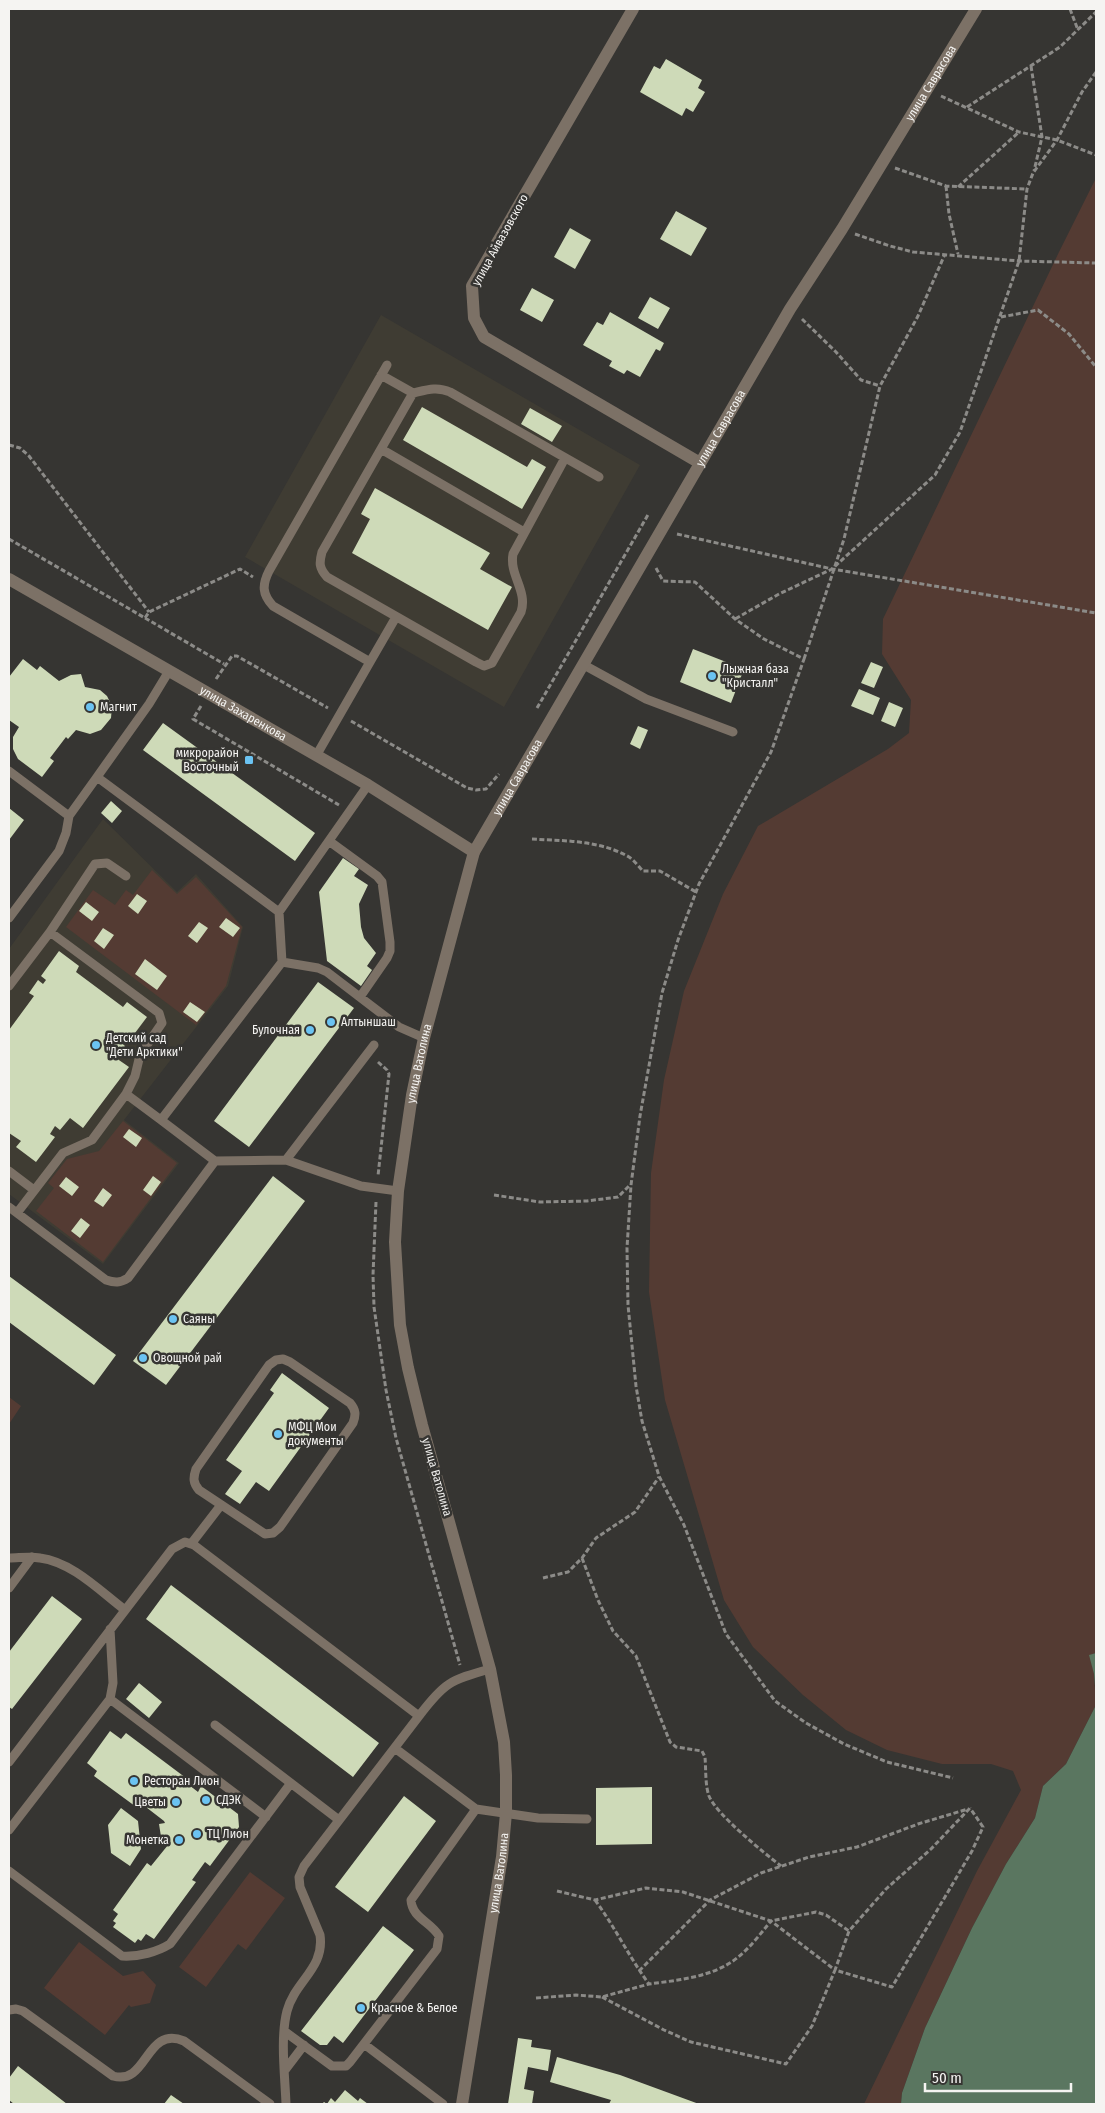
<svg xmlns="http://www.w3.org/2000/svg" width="1105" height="2113" font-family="'Fira Sans Condensed',sans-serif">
  <rect width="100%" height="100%" fill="#363532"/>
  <!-- built -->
  <path fill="#3f3c33" d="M 381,315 L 640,465 L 504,707 L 245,557 Z
    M 103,819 L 177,892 L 196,874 L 243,927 L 228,986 L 124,1120 L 179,1163 L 103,1264 L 9,1194 L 9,949 Z"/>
  <!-- green -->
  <path fill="#543b33" d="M 1096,178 L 1096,1653 L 1090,1655 L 1094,1674 L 1096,1705 L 1066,1764 L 1043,1786 L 1035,1818 L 1006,1864 L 972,1928 L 925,2028 L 902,2093 L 901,2104 L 864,2104 L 977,1871 L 1021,1790 L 1013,1771 L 991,1764 L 942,1764 L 887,1750 L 846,1730 L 803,1695 L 753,1647 L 724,1600 L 665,1400 L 649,1292 L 651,1173 L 664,1080 L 684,991 L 723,894 L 758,826 L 888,749 L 909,733 L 911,700 L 882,654 L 883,619 L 1059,252 Z
    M 152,870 L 177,894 L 196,877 L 242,927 L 226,986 L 196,1025 L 66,927 L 93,890 L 115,905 L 126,890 L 133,895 Z
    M 123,1121 L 177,1163 L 103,1262 L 36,1211 L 54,1188 L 48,1183 L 67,1159 L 99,1151 Z
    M 9,1397 L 21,1406 L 9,1424 Z
    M 250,1872 L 285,1898 L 246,1950 L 238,1944 L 206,1987 L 179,1967 Z
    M 79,1942 L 123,1976 L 143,1971 L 156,1985 L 150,2003 L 131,2007 L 129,2005 L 105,2035 L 44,1988 Z"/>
  <!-- water -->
  <path fill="#5a7660" d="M 1096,1653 L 1096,1697 L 1094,1674 L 1089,1655 Z
    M 1096,1705 L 1096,2104 L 901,2104 L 902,2093 L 925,2028 L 972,1928 L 1006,1864 L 1035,1818 L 1043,1786 L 1066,1764 Z"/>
  <!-- building -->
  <path fill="#cedab8" d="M 666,59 L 702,80 L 698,88 L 705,92 L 693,112 L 686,108 L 682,116 L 640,92 L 654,66 L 660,69 Z
    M 676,211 L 707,228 L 691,256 L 660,239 Z
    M 570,228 L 591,240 L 575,269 L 554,257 Z
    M 532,288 L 554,300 L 542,322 L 520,310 Z
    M 650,297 L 670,308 L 658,329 L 638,318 Z
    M 610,312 L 664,343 L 660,351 L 656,349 L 640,377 L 627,370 L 624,374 L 609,366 L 612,361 L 583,345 L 597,322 L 603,325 Z
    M 422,407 L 527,467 L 532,459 L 546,467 L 522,509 L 403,440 Z
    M 530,408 L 562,426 L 552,442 L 521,424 Z
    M 375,488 L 490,553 L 480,569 L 512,587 L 488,630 L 352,553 L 370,519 L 361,514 Z
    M 693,649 L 744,669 L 731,703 L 680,682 Z
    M 23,659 L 37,670 L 40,666 L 59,681 L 71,675 L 81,674 L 85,687 L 100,690 L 107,696 L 112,706 L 111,718 L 101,730 L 90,734 L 76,730 L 68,739 L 66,737 L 50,758 L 54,761 L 42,777 L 18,759 L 13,749 L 13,737 L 19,727 L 9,720 L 9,677 Z
    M 871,662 L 883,667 L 874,688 L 861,683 Z
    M 859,689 L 880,698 L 873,715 L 851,706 Z
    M 889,702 L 903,708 L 895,727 L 881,721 Z
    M 163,723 L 315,833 L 295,861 L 143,750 Z
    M 638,726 L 648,730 L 640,749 L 630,744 Z
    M 111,801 L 122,811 L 112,823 L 101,813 Z
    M 9,808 L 24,820 L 9,840 Z
    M 343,858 L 359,869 L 354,876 L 368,885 L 359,904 L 361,927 L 364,938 L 376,953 L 367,966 L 372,970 L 361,986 L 327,961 L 319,892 Z
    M 137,894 L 147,901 L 138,914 L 128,906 Z
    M 86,902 L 99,912 L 92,921 L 79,911 Z
    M 226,918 L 240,928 L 233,937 L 219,927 Z
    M 199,922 L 208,928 L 197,943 L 188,936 Z
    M 103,928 L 114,935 L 104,949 L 94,941 Z
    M 59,951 L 79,966 L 76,972 L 123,1007 L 127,1002 L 147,1017 L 129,1041 L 123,1037 L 119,1041 L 125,1046 L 116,1058 L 129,1067 L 83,1128 L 70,1118 L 60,1130 L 55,1126 L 50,1134 L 55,1137 L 36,1162 L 16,1147 L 21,1141 L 9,1133 L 9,1030 L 34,996 L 29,993 L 38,980 L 43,984 L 46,980 L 41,976 Z
    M 145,959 L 167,976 L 157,990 L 135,974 Z
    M 318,982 L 354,1008 L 249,1147 L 214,1121 Z
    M 190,1002 L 205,1012 L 197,1022 L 183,1012 Z
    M 129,1129 L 142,1138 L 136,1147 L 123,1137 Z
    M 153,1176 L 161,1182 L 151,1196 L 143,1190 Z
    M 273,1176 L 305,1201 L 166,1385 L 133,1361 Z
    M 66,1177 L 79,1187 L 72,1196 L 59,1186 Z
    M 103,1188 L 112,1195 L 103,1207 L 94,1201 Z
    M 81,1218 L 90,1225 L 80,1238 L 71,1231 Z
    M 9,1276 L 116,1355 L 94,1385 L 9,1322 Z
    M 282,1373 L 329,1408 L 269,1491 L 256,1482 L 240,1504 L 225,1494 L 242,1471 L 226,1460 L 274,1393 L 270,1390 Z
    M 171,1585 L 379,1743 L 353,1777 L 146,1619 Z
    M 52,1596 L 82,1619 L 12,1709 L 9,1707 L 9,1652 Z
    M 139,1683 L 162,1702 L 149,1718 L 126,1699 Z
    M 110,1731 L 121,1739 L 126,1733 L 186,1778 L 184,1781 L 198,1792 L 201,1786 L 238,1814 L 239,1827 L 210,1866 L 205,1862 L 192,1880 L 196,1882 L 154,1939 L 146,1934 L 141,1941 L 138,1939 L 135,1943 L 113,1927 L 116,1923 L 113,1921 L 118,1914 L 113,1910 L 147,1863 L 151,1866 L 168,1845 L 167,1842 L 162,1843 L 159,1824 L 165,1823 L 164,1821 L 142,1804 L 139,1809 L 94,1776 L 97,1771 L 87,1763 Z
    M 652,1787 L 652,1844 L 596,1845 L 596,1788 Z
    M 404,1796 L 436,1821 L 368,1912 L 335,1887 Z
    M 121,1808 L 138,1821 L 141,1849 L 130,1866 L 111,1853 L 108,1825 Z
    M 383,1926 L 414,1950 L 343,2043 L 334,2036 L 327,2045 L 320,2045 L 301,2031 Z
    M 518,2038 L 532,2040 L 531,2047 L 551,2050 L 548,2071 L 528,2067 L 524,2089 L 534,2091 L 532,2104 L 508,2104 Z
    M 557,2057 L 620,2075 L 699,2104 L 609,2104 L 611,2100 L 550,2082 Z
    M 18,2066 L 67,2104 L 14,2104 L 9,2100 L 9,2078 Z
    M 345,2090 L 358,2101 L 360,2098 L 368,2104 L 322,2104 L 324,2102 L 327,2104 L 331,2098 L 335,2102 Z
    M 171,2095 L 184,2104 L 164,2104 Z"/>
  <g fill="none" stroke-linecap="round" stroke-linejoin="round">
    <!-- path -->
    <path stroke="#8c8b88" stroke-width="3" stroke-dasharray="5 2.5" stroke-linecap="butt" d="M 1070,9 L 1078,30
      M 1031,66 L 1042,137 L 1034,171
      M 1096,72 L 1082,92 L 1057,140 L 1033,173 L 1027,189 L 1019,261 L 960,432 L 935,475 L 832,569 L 1096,613
      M 941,96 L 1019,132 L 1057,140 L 1096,155
      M 967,107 L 1060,47 L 1096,12
      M 895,168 L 946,186 L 1027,189
      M 946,186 L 949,214 L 958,254
      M 958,187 L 1019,132
      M 855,234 L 890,246 L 913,252 L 1019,261 L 1096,263
      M 1001,317 L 1038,310 L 1069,334 L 1096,367
      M 802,319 L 836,352 L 861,380 L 880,386
      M 9,445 L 20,448 L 29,456 L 149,612
      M 677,534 L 832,569 L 779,594 L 735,619
      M 9,539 L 145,618 L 149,612 L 240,569 L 253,577
      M 656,568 L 663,581 L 695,582 L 735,619 L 764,639 L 804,659 L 771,752 L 699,884 L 678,940 L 662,993 L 640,1116 L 631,1185 L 627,1248 L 628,1305 L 636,1386 L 642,1421 L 659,1476 L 684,1525 L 726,1634 L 775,1701 L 806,1723 L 844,1744 L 887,1762 L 953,1778
      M 145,618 L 224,664
      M 804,659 L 844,539 L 880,386 L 918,316 L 945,254
      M 216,679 L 232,656 L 237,656 L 328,708
      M 201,706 L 193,719 L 339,805
      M 537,708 L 649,513
      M 351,721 L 467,788 L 476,790 L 486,789 L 499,774
      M 532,839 C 564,841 600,840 629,857 C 634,860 639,867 643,871 L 660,871 L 696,892
      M 378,1062 L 387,1070 L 389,1074 L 378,1176
      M 494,1195 L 540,1202 L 587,1201 L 618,1197 L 630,1185
      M 376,1202 L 373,1275 L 374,1307 L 386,1390 L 396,1438 L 460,1665
      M 582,1558 L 598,1600 L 613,1631 L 636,1656 L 670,1742 L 676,1747 L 702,1751 L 705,1757 C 706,1768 705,1785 709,1796 C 716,1814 764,1853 781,1866
      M 543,1578 L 568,1572 L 582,1558 L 596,1538 L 635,1512 L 659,1477
      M 557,1891 L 595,1900 L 646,1888 L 683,1892 L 771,1921 L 816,1912 L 826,1915 L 849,1931
      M 595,1900 C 615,1927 629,1957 649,1984 C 679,1980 713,1977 737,1958 C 750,1948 761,1933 771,1921 L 835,1970 L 849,1931 L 886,1889 L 931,1849 L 970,1808
      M 639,1971 L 710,1900 L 761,1873 L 809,1857 L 857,1847 L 918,1824 L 968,1809
      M 602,1997 L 664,2030 L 691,2042 L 786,2064 L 812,2026 L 835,1970 L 892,1987 L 972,1851 L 983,1827 L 970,1808
      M 536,1998 L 576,1995 L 602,1997 L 649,1984"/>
    <!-- service -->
    <path stroke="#7c7166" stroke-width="9" d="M 381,375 L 413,393 C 426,390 437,386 450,392 L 599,477
      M 413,393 L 322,552 C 319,563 319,568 327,577 L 476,662 L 484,666 L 492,663 L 521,612 C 528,591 509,575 513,554 L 565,458
      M 381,449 L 524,532
      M 370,662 L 396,617
      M 584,665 L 646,699 L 733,732
      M 169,671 L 149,704 L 97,777 L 279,912 L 282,962 L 161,1120 L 215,1161
      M 316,756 L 370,662 L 273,606 C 262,594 262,585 269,571 L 387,365
      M 9,771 L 69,816 L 97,777
      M 329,841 L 377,876 L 382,882 L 390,942 L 390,951 L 387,958 L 360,997
      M 279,912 L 368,785
      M 9,918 L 59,851 L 66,833 L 69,816
      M 50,932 L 95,864 L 107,863 L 126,876
      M 282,962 L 318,968 L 327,972 L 399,1027 L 424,1038
      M 9,986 L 50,932 L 159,1013 L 162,1023 L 140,1055 L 135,1076 L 126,1094 L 92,1140 L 63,1153 L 17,1213
      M 126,1094 L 161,1120
      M 286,1160 L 374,1045
      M 9,1171 L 34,1190
      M 9,1207 L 106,1280 C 115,1283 120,1283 128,1278 L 215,1161 L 286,1160 L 361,1186 L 398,1191
      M 283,1359 L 290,1362 L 350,1403 C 356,1410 356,1415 353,1423 L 280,1527 L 273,1533 L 265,1534 L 199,1490 C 193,1483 193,1478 196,1469 L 269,1365 L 276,1360 Z
      M 191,1544 L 221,1505
      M 9,1558 C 19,1558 30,1556 40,1558 C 72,1562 100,1591 125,1610
      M 9,1588 L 32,1557
      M 110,1699 L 266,1817
      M 215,1725 L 339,1820
      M 396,1749 L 476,1809 L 538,1818 L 587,1819
      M 9,1762 L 172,1549 L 185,1542 L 194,1545 L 419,1716 C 444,1683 450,1680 490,1669
      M 9,1830 L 110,1699 L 113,1683 L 110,1629
      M 9,1871 L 122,1956 C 139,1957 157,1952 170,1944 L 291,1783
      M 9,2010 L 16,2009 L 23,2011 L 113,2076 C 148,2086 145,2025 184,2041 L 270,2104
      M 284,2031 L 332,2066 L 346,2066 L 350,2062 L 437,1949 L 439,1936 C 431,1922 412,1918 411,1900 L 476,1809
      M 364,2044 L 443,2104
      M 285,2070 L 304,2045
      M 286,2104 C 285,2076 280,2038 287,2011 C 295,1981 325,1968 320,1935 L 300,1887 L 299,1877 L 304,1866 L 419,1716"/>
    <!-- minor -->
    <g stroke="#7c7166" stroke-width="12">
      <path d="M 633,9 L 472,286 L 474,318 L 484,337 L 700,463"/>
      <path id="s1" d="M 9,579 L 368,785 L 474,852"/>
      <path id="s2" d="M 462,2104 L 502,1857 L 506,1813 L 506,1775 L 504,1742 L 490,1669 L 422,1425 L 408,1368 L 400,1325 L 395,1242 L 398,1191 L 412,1095 L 424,1038 L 474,852 L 790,309 L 842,229 L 976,9"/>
    </g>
  </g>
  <!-- markers -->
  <g fill="#6bc3f2" stroke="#363532" stroke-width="2">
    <circle cx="712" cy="676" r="5"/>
    <circle cx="90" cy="707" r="5"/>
    <rect x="244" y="755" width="10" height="10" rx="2.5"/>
    <circle cx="331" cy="1022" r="5"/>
    <circle cx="310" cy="1030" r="5"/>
    <circle cx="96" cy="1045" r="5"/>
    <circle cx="173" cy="1319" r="5"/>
    <circle cx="143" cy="1358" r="5"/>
    <circle cx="278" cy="1434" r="5"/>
    <circle cx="134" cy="1781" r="5"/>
    <circle cx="206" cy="1800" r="5"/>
    <circle cx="176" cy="1802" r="5"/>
    <circle cx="197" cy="1834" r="5"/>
    <circle cx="179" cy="1840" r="5"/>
    <circle cx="361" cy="2008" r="5"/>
  </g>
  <g text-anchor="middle" stroke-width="5" stroke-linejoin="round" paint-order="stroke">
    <!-- street labels -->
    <g font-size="12" fill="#f5f4f2" stroke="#363532">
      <text dy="4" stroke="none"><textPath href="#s2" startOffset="2172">улица Саврасова</textPath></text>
      <text transform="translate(500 240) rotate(-61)" y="4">улица Айвазовского</text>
      <text dy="4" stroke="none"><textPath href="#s2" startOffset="1768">улица Саврасова</textPath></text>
      <text dy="4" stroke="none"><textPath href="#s1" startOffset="270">улица Захаренкова</textPath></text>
      <text dy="4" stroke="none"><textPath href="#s2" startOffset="1364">улица Саврасова</textPath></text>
      <text dy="4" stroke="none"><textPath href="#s2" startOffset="1059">улица Ватолина</textPath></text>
      <text transform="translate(437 1477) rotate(74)" y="4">улица Ватолина</text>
      <text dy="4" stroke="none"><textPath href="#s2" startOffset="234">улица Ватолина</textPath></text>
    </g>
    <!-- poi labels -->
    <g font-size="12" fill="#f5f4f2" stroke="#363532" text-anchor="start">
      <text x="722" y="673">Лыжная база<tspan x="722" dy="14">"Кристалл"</tspan></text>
      <text x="100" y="711">Магнит</text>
      <text x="239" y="757" text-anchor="end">микрорайон<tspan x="239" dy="14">Восточный</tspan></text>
      <text x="341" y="1026">Алтыншаш</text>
      <text x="300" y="1034" text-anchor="end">Булочная</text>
      <text x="106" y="1042">Детский сад<tspan x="106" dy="14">"Дети Арктики"</tspan></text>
      <text x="183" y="1323">Саяны</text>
      <text x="153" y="1362">Овощной рай</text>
      <text x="288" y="1431">МФЦ Мои<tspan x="288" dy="14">документы</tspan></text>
      <text x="144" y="1785">Ресторан Лион</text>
      <text x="216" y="1804">СДЭК</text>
      <text x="166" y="1806" text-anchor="end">Цветы</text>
      <text x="207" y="1838">ТЦ Лион</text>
      <text x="169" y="1844" text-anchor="end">Монетка</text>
      <text x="371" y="2012">Красное &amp; Белое</text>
    </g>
  </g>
  <!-- border -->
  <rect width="1105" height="2113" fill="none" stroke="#f5f4f2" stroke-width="20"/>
  <!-- scale -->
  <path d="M925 2083v8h146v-8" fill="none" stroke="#f5f4f2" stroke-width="2.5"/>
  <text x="932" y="2083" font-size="15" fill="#f5f4f2" stroke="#363532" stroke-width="4" paint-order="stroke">50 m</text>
</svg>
